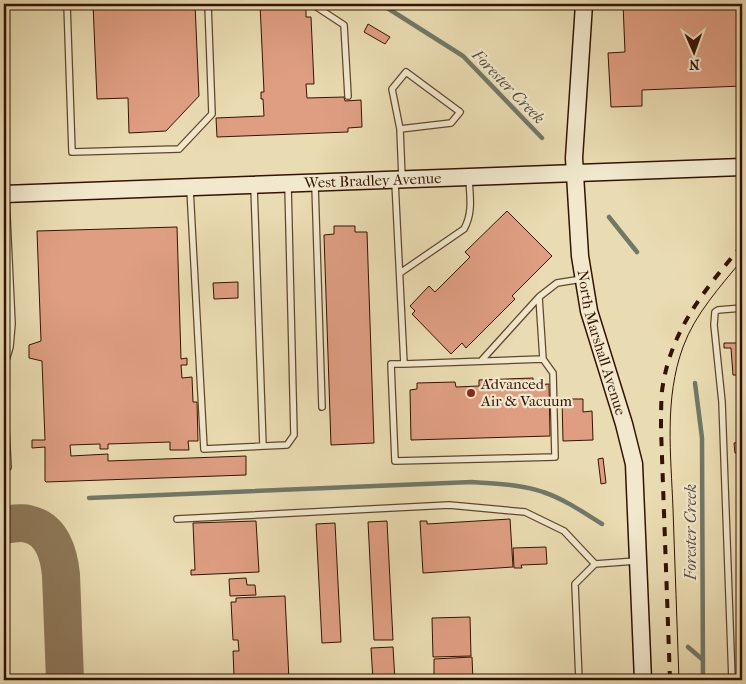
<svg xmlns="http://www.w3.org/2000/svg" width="746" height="684" font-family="'IM FELL French Canon',serif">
  <rect width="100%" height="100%" fill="#eadcb2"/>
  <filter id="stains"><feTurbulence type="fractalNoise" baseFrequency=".004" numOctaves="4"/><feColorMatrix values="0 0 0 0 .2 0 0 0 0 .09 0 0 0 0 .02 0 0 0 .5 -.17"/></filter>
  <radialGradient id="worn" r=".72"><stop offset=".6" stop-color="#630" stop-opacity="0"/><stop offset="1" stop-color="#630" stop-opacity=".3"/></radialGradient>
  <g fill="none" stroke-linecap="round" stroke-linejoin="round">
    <!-- stream -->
    <path stroke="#707868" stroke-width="4.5" d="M 381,4 L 463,56 L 542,138
      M 609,217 L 637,252
      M 695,383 L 702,438 L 703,680
      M 89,498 L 472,482 C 495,484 521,484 543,492 C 564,499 583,512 602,524
      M 688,647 L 703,660"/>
    <!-- taxiway -->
    <path stroke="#8e7859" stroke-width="38" d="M 4,525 C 11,524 21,522 28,524 C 52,529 59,554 61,575 L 65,680"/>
  </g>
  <!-- building -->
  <path fill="#df9e82" stroke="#331400" d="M 93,4 L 195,4 L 199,96 L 166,131 L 129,133 L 128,98 L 97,99 Z
    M 260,4 L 283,4 L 283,5 L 283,4 L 293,4 L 295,6 L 306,6 L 306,17 L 311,17 L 314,84 L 306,84 L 307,98 L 344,97 L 345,101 L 361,100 L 362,127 L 348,128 L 348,132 L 217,137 L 216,118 L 264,116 L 263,99 L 261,99 L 261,92 L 264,92 Z
    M 623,4 L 742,4 L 742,86 L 642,90 L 642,106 L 611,107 L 608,53 L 625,52 Z
    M 368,24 L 390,37 L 385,44 L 364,32 Z
    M 507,211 L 552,256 L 512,296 L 515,299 L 466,348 L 462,343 L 451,354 L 412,314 L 415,311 L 410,306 L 429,286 L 435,292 L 470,257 L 465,252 Z
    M 334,226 L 355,226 L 355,232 L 367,232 L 374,443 L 331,445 L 324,235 L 334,234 Z
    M 177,227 L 181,359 L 187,358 L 187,365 L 181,365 L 182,378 L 192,377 L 193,402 L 197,402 L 198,441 L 188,441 L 189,450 L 170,450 L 170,442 L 108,444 L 108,449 L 100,449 L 100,444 L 70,445 L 71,456 L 108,454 L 108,461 L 246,456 L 246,475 L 46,482 L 45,481 L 45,447 L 32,448 L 32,440 L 45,440 L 42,361 L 29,358 L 29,345 L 41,341 L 37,231 Z
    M 238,282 L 238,298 L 214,299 L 213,283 Z
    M 724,343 L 742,343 L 742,375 L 733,375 L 731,348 L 724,348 Z
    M 533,378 L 533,385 L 549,384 L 550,436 L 411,440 L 410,390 L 417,389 L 417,383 L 455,382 L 456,387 L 479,386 L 479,380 Z
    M 562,399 L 583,399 L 583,412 L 592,411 L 593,440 L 563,441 Z
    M 742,442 L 742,453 L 735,453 L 734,443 Z
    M 603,458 L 606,483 L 601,484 L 598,459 Z
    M 510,519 L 513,567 L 423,573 L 420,521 L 427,521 L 427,524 Z
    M 256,521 L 259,572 L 191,575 L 191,570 L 195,570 L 193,523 Z
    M 387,521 L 393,640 L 374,640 L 368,522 Z
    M 335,523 L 341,642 L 322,643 L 316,524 Z
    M 546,547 L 547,564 L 521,565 L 522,568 L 514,568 L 513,548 Z
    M 246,578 L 247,585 L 255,585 L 256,595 L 230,596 L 229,579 Z
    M 285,596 L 289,680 L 240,680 L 240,676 L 234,676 L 233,651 L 239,651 L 238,640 L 233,640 L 231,602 L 236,602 L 236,598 Z
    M 470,617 L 471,656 L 433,657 L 432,618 Z
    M 393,647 L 395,680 L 373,680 L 371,648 Z
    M 472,657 L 473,680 L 434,680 L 434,659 Z"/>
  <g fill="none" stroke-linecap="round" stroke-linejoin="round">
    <defs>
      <path id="lane" d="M 67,4 L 72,152 L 179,149 L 212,114 L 208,4
        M 312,4 L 344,25 L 348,96
        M 400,129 L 451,123 L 460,112 L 406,72 L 392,89 L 400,129 L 402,178
        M 395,182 L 404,364 L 543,359 L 539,297 L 557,283 L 582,279
        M 315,185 L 322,407
        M 254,187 L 263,446
        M 190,189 L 204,449 L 287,445 L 294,435 L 288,185
        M 400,273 L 464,229 C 473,213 470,197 469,179
        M 481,361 L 539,297
        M 404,364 L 391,364 L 395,461 L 555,457 L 553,373 L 543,359
        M 4,367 L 10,347 L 12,324 L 6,196
        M 4,392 L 8,467
        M 177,519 L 449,505 L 525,512 L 564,531 L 595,564
        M 579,680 L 575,584 L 595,564 L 636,561
        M 732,680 L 722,402 L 714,325 L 715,312 L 718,310 L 742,308"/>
      <g id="secondary">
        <path id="s1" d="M 584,4 L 574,158 L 580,256 L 589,311 L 624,424 L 634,464 L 643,680"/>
        <path id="s2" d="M 4,194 L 742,167"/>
      </g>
    </defs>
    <!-- lane casing -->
    <use href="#lane" stroke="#61462c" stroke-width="8"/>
    <!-- secondary casing -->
    <use href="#secondary" stroke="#331400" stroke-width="19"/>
    <!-- lane -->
    <use href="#lane" stroke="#f1e8cd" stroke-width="5.5"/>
    <!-- secondary -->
    <use href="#secondary" stroke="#f1e8cd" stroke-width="16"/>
    <!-- tram -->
    <path stroke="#331400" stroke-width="1" d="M 679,680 C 677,623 675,566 673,509 C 671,455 664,399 683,347 C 695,314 720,287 742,260"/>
    <!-- rail -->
    <path stroke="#331400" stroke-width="4" stroke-dasharray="9 9" stroke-linecap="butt" d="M 670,680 L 661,429 C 661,416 661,403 662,391 C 670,330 705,290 742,245"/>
  </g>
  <!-- markers -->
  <circle fill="#8f2418" stroke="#f1e8cd" stroke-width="2" cx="471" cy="393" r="5"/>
  <g text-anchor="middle" stroke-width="4.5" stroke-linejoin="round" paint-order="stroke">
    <!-- street labels -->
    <g font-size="15" fill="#331400" stroke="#f1e8cd">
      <text dy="5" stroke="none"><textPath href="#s2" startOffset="369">West Bradley Avenue</textPath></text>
      <text dy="5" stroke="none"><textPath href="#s1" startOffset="342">North Marshall Avenue</textPath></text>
    </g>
    <!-- poi labels -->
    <g font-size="15" fill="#331400" stroke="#f1e8cd" text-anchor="start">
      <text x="481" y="389">Advanced<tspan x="481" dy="17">Air &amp; Vacuum</tspan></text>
    </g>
    <!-- water labels -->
    <g font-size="16" font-style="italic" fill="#564e3d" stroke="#f1e8cd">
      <text transform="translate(509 86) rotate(46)" y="6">Forester Creek</text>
      <text transform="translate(690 532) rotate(-90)" y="6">Forester Creek</text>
    </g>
  </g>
  <!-- margin -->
  <rect width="746" height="684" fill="none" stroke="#eadcb2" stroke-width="20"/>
  <rect x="5" y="5" width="736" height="674" fill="none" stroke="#331400" stroke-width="2.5"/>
  <rect x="10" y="10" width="726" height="664" fill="none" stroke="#331400"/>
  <!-- north arrow -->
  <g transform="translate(694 52) rotate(178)" stroke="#f1e8cd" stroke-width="4" paint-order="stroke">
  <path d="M0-4L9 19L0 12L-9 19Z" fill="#331400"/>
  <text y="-8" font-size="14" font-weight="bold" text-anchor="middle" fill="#331400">N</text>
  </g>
  <rect width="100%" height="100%" filter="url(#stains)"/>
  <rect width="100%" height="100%" fill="url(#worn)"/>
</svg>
